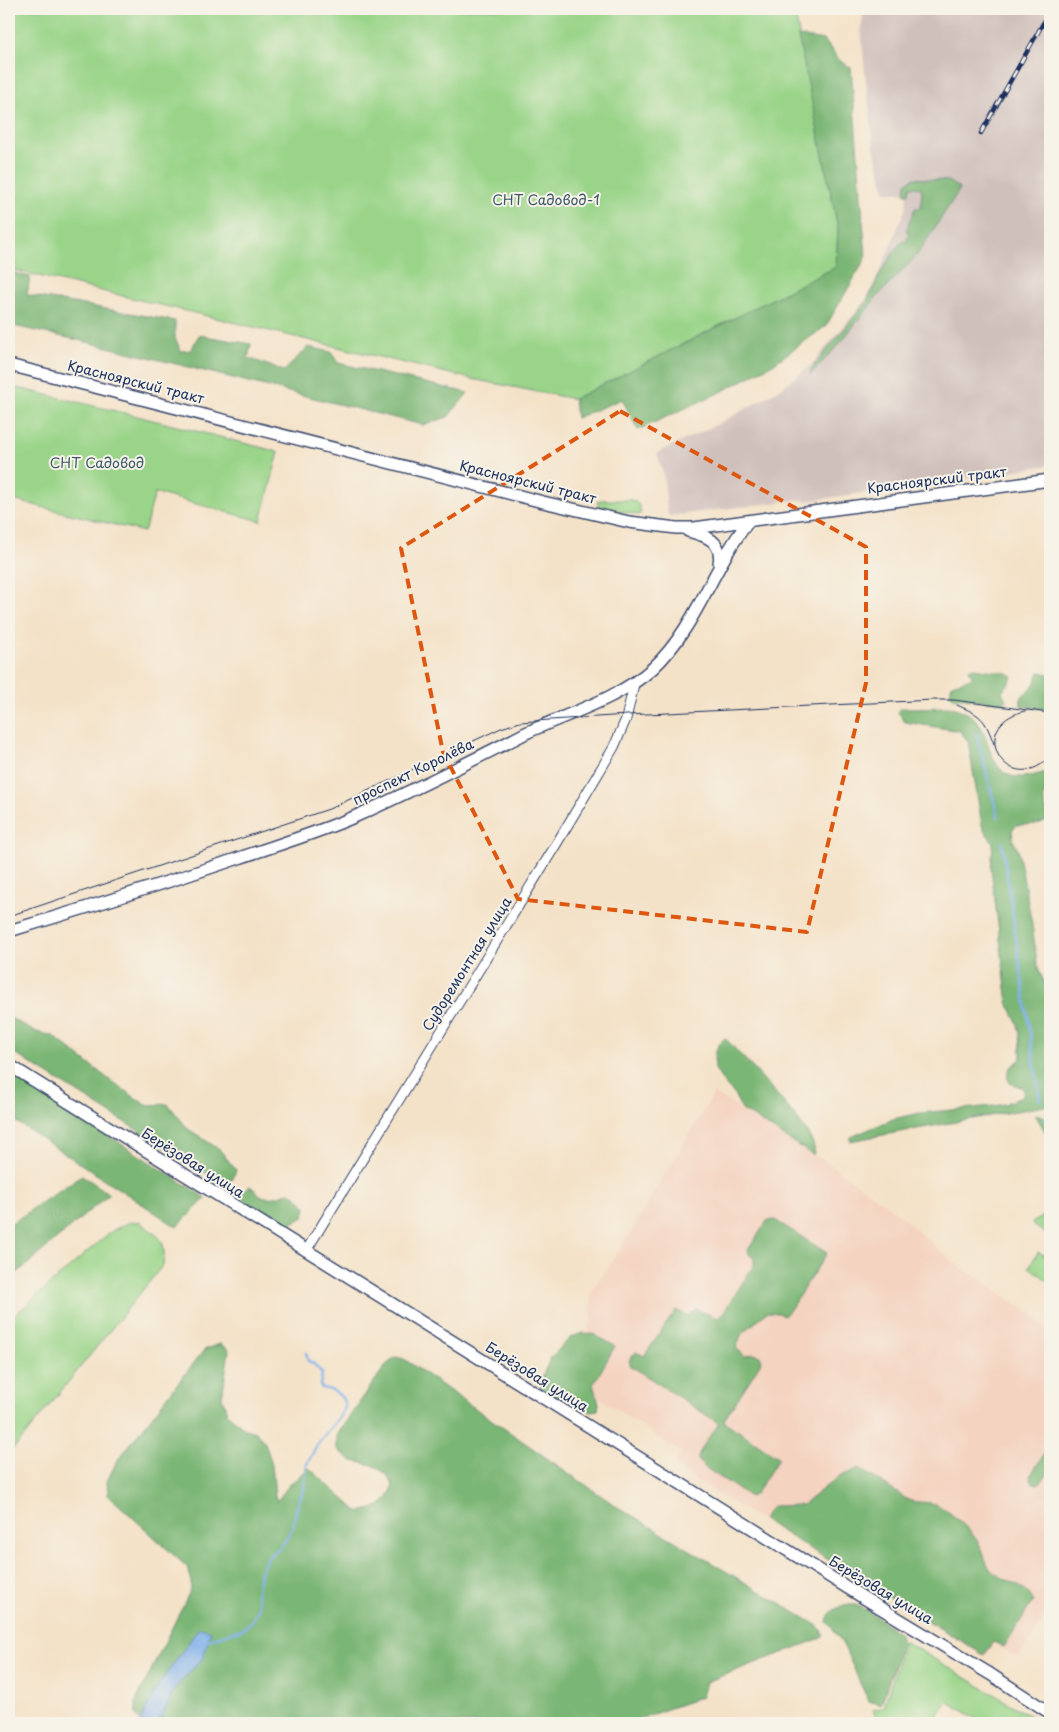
<svg xmlns="http://www.w3.org/2000/svg" width="1059" height="1732" font-family="'Playpen Sans',sans-serif">
  <rect width="100%" height="100%" fill="#f7f3e8"/>
  <filter id="ink" filterUnits="userSpaceOnUse"><feTurbulence type="fractalNoise" baseFrequency=".02" numOctaves="2"/><feDisplacementMap in="SourceGraphic" scale="10" xChannelSelector="R" yChannelSelector="G"/><feConvolveMatrix kernelMatrix="1 2 1 2 8 2 1 2 1" color-interpolation-filters="sRGB"/></filter>
  <filter id="wash" filterUnits="userSpaceOnUse"><feTurbulence type="fractalNoise" baseFrequency=".0096" numOctaves="4" result="noise"/><feDisplacementMap in="SourceGraphic" scale="20" xChannelSelector="R" yChannelSelector="G"/><feGaussianBlur stdDeviation="1.12" result="paint"/><feColorMatrix in="noise" values="0 0 0 0 0 0 0 0 0 0 0 0 0 0 0 0 0 1.4 0 .05"/><feComposite in="paint" operator="in"/></filter>
  <g filter="url(#wash)">
    <rect width="100%" height="100%" fill="#f4e2c8"/>
    <!-- built -->
    <path fill="#f4d3c0" d="M 714,1093 L 806,1151 L 829,1164 L 895,1211 L 953,1262 L 1032,1314 L 1050,1334 L 1050,1610 L 1019,1658 L 995,1644 L 985,1657 L 673,1466 L 682,1453 L 559,1371 L 583,1340 L 591,1324 L 591,1292 L 622,1246 Z"/>
    <!-- industrial -->
    <path fill="#d0c0bc" d="M 861,9 L 1050,9 L 1050,465 L 808,501 L 796,500 L 668,516 L 663,473 L 657,453 L 722,422 L 779,390 L 811,365 L 865,301 L 881,269 L 906,207 L 907,193 L 885,192 L 874,148 L 865,72 L 861,28 L 863,17 Z"/>
    <!-- green -->
    <path fill="#99d488" stroke="#5a8273" d="M 9,9 L 794,9 L 838,228 L 836,267 L 574,399 L 472,379 L 9,269 Z
      M 9,386 L 133,415 L 279,452 L 261,521 L 155,493 L 144,532 L 9,499 Z
      M 600,500 L 631,500 L 636,502 L 639,505 L 641,513 L 638,515 L 599,506 L 597,502 Z
      M 1050,1213 L 1050,1236 L 1034,1226 L 1032,1222 Z
      M 130,1222 L 140,1222 C 159,1238 167,1237 163,1265 L 18,1444 L 9,1452 L 9,1320 L 102,1239 L 115,1229 Z
      M 1038,1252 L 1050,1258 L 1050,1282 L 1029,1267 Z
      M 904,1641 L 1032,1717 L 1028,1723 L 984,1723 L 947,1701 L 934,1723 L 878,1723 L 873,1710 L 884,1707 Z"/>
    <!-- forest -->
    <path fill="#7ab674" stroke="#4a7269" d="M 798,36 L 824,40 L 840,61 L 851,68 L 866,258 L 826,326 L 773,364 L 721,392 L 638,430 L 622,399 L 576,418 L 574,399 L 836,267 L 838,228 Z
      M 914,178 L 948,181 L 960,189 L 917,255 L 875,299 L 841,342 L 810,375 L 811,369 L 866,303 L 882,270 L 902,241 L 906,242 L 909,232 L 906,231 L 915,208 L 921,208 L 922,188 L 910,187 L 909,194 L 905,194 L 906,183 Z
      M 9,272 L 30,277 L 27,295 L 175,321 L 175,338 L 181,351 L 191,350 L 199,335 L 251,344 L 248,358 L 284,371 L 308,347 L 331,352 L 338,363 L 468,393 L 448,417 L 423,425 L 91,343 L 9,325 Z
      M 974,668 L 1007,673 L 1013,676 L 1009,683 L 1002,692 L 1006,700 L 1004,703 L 953,697 L 950,693 L 952,684 L 971,678 L 973,675 L 970,673 L 969,669 Z
      M 1039,672 L 1049,674 L 1050,710 L 1021,706 C 1018,694 1029,693 1034,684 C 1036,681 1037,676 1039,672 Z
      M 952,707 C 961,710 969,713 976,720 C 983,728 986,738 989,748 C 1002,784 1018,780 1050,771 L 1050,789 L 1046,791 C 1042,800 1043,807 1050,813 C 1047,827 1028,824 1017,825 L 1012,830 L 1013,840 L 1018,850 L 1032,924 L 1037,964 L 1044,983 L 1050,989 L 1050,1105 L 850,1141 L 851,1137 L 893,1119 L 920,1113 L 994,1106 L 1004,1104 L 1022,1097 L 1024,1092 L 1023,1088 L 1010,1083 L 1007,1076 L 1010,1068 L 1021,1059 C 1021,1048 1021,1032 1017,1022 C 1014,1015 1010,1010 1008,1003 L 991,869 L 993,842 L 986,833 L 982,825 L 968,741 L 960,731 L 905,722 L 898,712 L 899,709 L 905,708 Z
      M 9,1017 L 33,1031 L 53,1036 L 111,1081 L 146,1105 L 168,1104 L 188,1129 L 219,1149 L 236,1170 L 232,1180 L 222,1183 L 9,1050 Z
      M 725,1038 C 742,1057 811,1127 814,1147 C 815,1149 814,1153 813,1155 L 742,1110 L 734,1094 L 725,1085 L 715,1069 L 714,1058 L 718,1045 Z
      M 9,1072 L 206,1198 L 177,1227 L 9,1117 Z
      M 1035,1114 L 1050,1118 L 1050,1146 L 1047,1135 Z
      M 82,1175 L 109,1194 L 9,1280 L 9,1225 Z
      M 249,1186 C 255,1188 256,1193 262,1196 C 270,1200 282,1195 290,1192 L 297,1197 L 306,1207 L 304,1217 C 297,1220 292,1225 285,1224 C 270,1222 250,1208 241,1196 L 242,1192 Z
      M 775,1220 L 827,1253 L 789,1311 L 785,1315 L 778,1313 L 767,1312 L 741,1335 L 736,1348 L 745,1356 L 753,1354 L 760,1356 L 762,1361 L 724,1420 L 725,1422 L 779,1458 L 756,1493 L 750,1497 L 703,1466 C 701,1464 699,1461 698,1459 C 697,1452 713,1432 718,1425 L 717,1422 L 631,1366 L 629,1360 L 636,1352 L 644,1356 L 676,1310 L 688,1316 L 696,1309 L 717,1318 L 723,1313 L 754,1265 L 754,1259 L 749,1254 L 748,1250 L 767,1221 Z
      M 583,1333 L 593,1334 L 615,1346 L 593,1385 L 599,1403 L 598,1410 L 591,1411 C 574,1402 559,1400 542,1392 L 540,1381 L 551,1357 L 571,1337 Z
      M 220,1344 L 229,1350 L 222,1398 L 228,1414 L 245,1429 L 256,1432 L 265,1443 L 272,1464 L 275,1496 L 277,1501 L 290,1484 L 309,1468 L 358,1512 C 377,1509 388,1505 393,1485 L 387,1475 L 373,1465 L 353,1461 L 337,1450 L 337,1434 L 386,1365 L 396,1357 L 404,1359 L 616,1506 L 818,1626 L 824,1635 L 821,1638 L 706,1682 L 702,1697 L 627,1723 L 159,1723 L 175,1688 L 187,1675 L 199,1628 L 160,1683 L 140,1721 L 136,1715 L 136,1701 L 191,1589 L 191,1578 L 187,1567 L 108,1495 L 107,1481 L 117,1461 L 204,1350 Z
      M 1050,1445 C 1050,1458 1052,1478 1037,1484 L 1032,1482 L 1030,1476 Z
      M 859,1468 L 908,1500 C 918,1504 932,1500 941,1507 C 955,1516 971,1530 980,1545 C 984,1553 986,1566 993,1572 C 1004,1580 1030,1588 1033,1601 L 1004,1647 L 994,1642 L 984,1655 L 763,1520 L 767,1512 L 773,1506 L 802,1505 L 837,1478 Z
      M 844,1605 L 856,1605 L 869,1611 L 892,1628 L 899,1634 L 902,1642 L 881,1705 L 869,1701 C 854,1675 848,1644 827,1622 C 828,1612 835,1609 844,1605 Z"/>
    <!-- water -->
    <path fill="#7eafea" stroke="#4c6fa4" d="M 199,1628 L 211,1631 L 203,1658 L 175,1688 L 159,1723 L 139,1723 L 160,1683 Z"/>
    <g fill="none" stroke-linecap="round" stroke-linejoin="round">
      <!-- stream -->
      <path stroke="#7eafea" stroke-width="2.5" d="M 976,733 L 998,817
        M 1002,842 L 1040,1100
        M 1045,1117 L 1050,1130
        M 207,1640 L 243,1629 L 253,1620 L 259,1607 L 257,1592 L 260,1572 L 268,1557 L 282,1546 L 293,1526 L 297,1507 L 304,1488 L 307,1464 L 317,1445 L 340,1416 L 345,1408 C 345,1395 334,1390 322,1388 L 320,1385 L 322,1373 L 313,1363 L 308,1361 L 306,1353"/>
    </g>
  </g>
  <g filter="url(#ink)">
    <g fill="none" stroke-linecap="round" stroke-linejoin="round">
      <defs>
        <path id="minor" d="M 306,1251 L 557,843 L 614,747 L 626,719 L 634,684"/>
        <path id="major" d="M 9,365 L 543,502 L 629,522 L 676,528 L 694,528 L 1050,480
          M 688,531 C 707,536 723,541 719,564
          M 9,931 C 86,908 163,884 239,858 C 277,845 317,833 354,817 C 413,791 471,761 528,732 C 569,713 619,699 653,668 C 696,628 712,568 748,522
          M 9,1065 L 864,1598 L 990,1674 L 1050,1713"/>
      </defs>
      <!-- minor casing -->
      <use href="#minor" stroke="#3c4a6e" stroke-width="11"/>
      <!-- major casing -->
      <use href="#major" stroke="#3c4a6e" stroke-width="14"/>
      <!-- minor -->
      <use href="#minor" stroke="#fff" stroke-width="9"/>
      <!-- major -->
      <use href="#major" stroke="#fff" stroke-width="11"/>
      <!-- tram -->
      <path stroke="#1b2f5e" stroke-width="1" d="M 957,705 C 982,716 984,717 994,744
        M 1025,711 C 964,724 1007,801 1050,757
        M 9,916 L 329,809 L 501,728 L 520,722 L 627,715 L 933,700 L 954,700 L 1050,713"/>
      <defs>
        <path id="rail" d="M 981,133 L 1050,11"/>
      </defs>
      <!-- rail casing -->
      <use href="#rail" stroke="#1b2f5e" stroke-width="4.5"/>
      <!-- rail -->
      <use href="#rail" stroke="#f7f3e8" stroke-width="2.5" stroke-dasharray="8" stroke-linecap="butt"/>
    </g>
  </g>
  <!-- marked area -->
  <path fill="none" stroke="#de5710" stroke-width="4" stroke-dasharray="10 6" stroke-linejoin="round" d="M 620,411 L 866,547 L 866,683 L 807,932 L 518,899 L 443,752 L 401,548 Z"/>
  <g text-anchor="middle" stroke-width="4" stroke-linejoin="round" paint-order="stroke">
    <!-- park labels -->
    <g font-size="14" fill="#3a5868" stroke="#f7f3e8">
      <text x="546" y="205">СНТ Садовод-1</text>
      <text x="97" y="468">СНТ Садовод</text>
    </g>
    <!-- street labels -->
    <g font-size="14" fill="#1b2f5e" stroke="#f7f3e8">
      <text transform="translate(136 382) rotate(14)" y="5">Красноярский тракт</text>
      <text transform="translate(937 480) rotate(-7)" y="5">Красноярский тракт</text>
      <text transform="translate(528 482) rotate(14)" y="5">Красноярский тракт</text>
      <text transform="translate(413 772) rotate(-26)" y="5">проспект Королёва</text>
      <text transform="translate(467 964) rotate(-58)" y="5">Судоремонтная улица</text>
      <text transform="translate(193 1163) rotate(32)" y="5">Берёзовая улица</text>
      <text transform="translate(537 1377) rotate(32)" y="5">Берёзовая улица</text>
      <text transform="translate(881 1590) rotate(31)" y="5">Берёзовая улица</text>
    </g>
  </g>
  <!-- margin -->
  <rect width="1059" height="1732" fill="none" stroke="#f7f3e8" stroke-width="30"/>
</svg>
